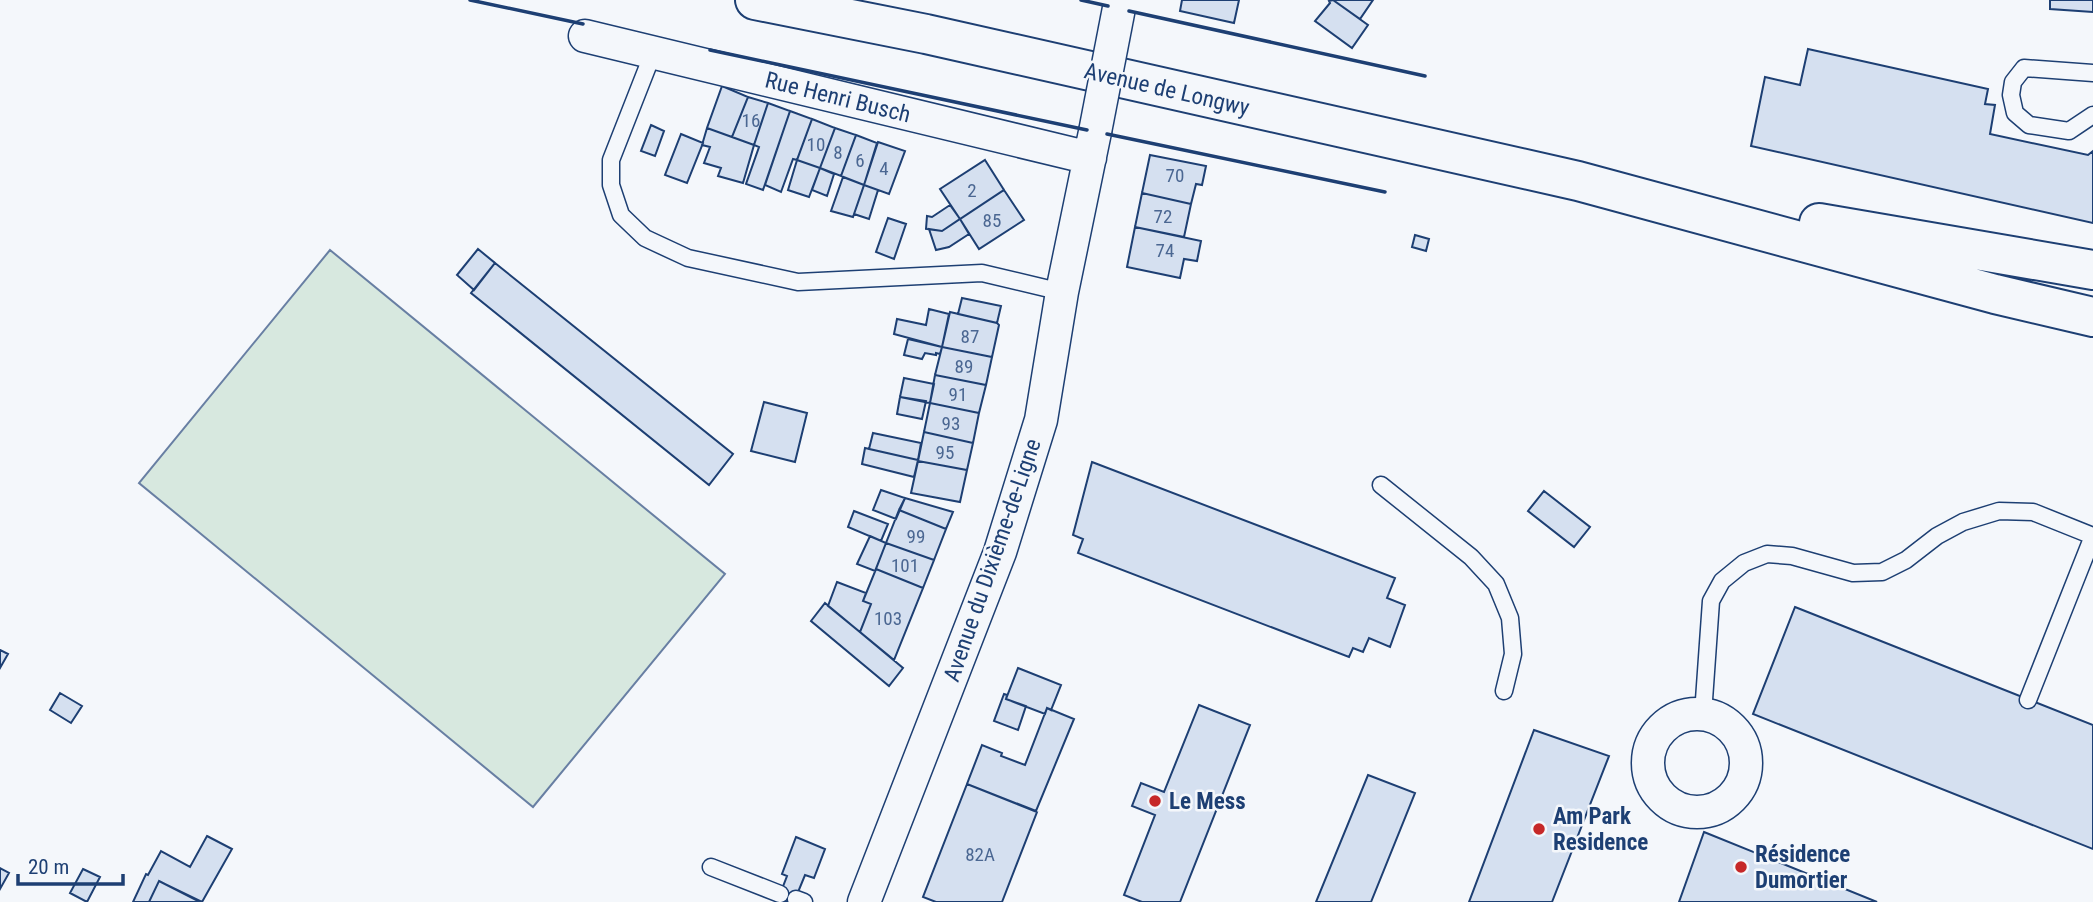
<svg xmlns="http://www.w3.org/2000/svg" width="2093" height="902" font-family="'Roboto Condensed',sans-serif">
  <rect width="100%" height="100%" fill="#f4f7fb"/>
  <!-- green -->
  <path fill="#d7e8df" stroke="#687fa3" stroke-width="2" d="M 330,250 L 725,574 L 533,807 L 139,483 Z"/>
  <!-- building -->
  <path fill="#d5e0f0" stroke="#1d3f73" stroke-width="2" d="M 1182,0 L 1239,0 L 1234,23 L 1180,11 Z
    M 1333,0 L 1368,25 L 1352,48 L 1315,21 L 1330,3 L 1329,1 Z
    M 1333,0 L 1373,0 L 1360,19 Z
    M 2050,0 L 2093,0 L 2093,12 L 2050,9 Z
    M 1808,49 L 1988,89 L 1985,104 L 1995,105 L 1990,134 L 2088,155 L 2093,151 L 2093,223 L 1751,146 L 1765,77 L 1800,85 Z
    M 722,86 L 748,97 L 732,137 L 707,128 Z
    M 748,97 L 768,103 L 754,145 L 732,137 Z
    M 768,103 L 790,111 L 763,190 L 746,184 L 759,147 L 754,145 Z
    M 790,111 L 812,119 L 797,160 L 793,159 L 781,192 L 765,185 Z
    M 812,119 L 835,128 L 820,168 L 797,160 Z
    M 651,125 L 664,131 L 655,156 L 641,151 Z
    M 707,128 L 754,145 L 743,183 L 718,176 L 721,168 L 704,163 L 710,147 L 702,145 Z
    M 835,128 L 856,135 L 841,176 L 820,168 Z
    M 681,134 L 703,143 L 687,183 L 665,175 Z
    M 856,135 L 877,143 L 864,185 L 841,176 Z
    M 878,142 L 905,151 L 889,194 L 864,185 Z
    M 1150,155 L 1206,166 L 1202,185 L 1196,184 L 1191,204 L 1142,193 Z
    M 797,160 L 820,168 L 809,197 L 788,190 Z
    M 985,160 L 1004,190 L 960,219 L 940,189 Z
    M 820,168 L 834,174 L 827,196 L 812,190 Z
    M 843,177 L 864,185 L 853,217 L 831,211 Z
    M 864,185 L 878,190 L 869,219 L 854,214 Z
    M 1004,190 L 1024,220 L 979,249 L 960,219 Z
    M 1142,193 L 1191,204 L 1184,237 L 1135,227 Z
    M 950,205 L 960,219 L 942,231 L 926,229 L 927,216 L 932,217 Z
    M 888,218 L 906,224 L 894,259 L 876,252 Z
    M 960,219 L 969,234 L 949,247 L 936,250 L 929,229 L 942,231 Z
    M 1135,227 L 1201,241 L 1197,261 L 1184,259 L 1180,278 L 1127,267 Z
    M 1415,235 L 1429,239 L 1426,251 L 1412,247 Z
    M 478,249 L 495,263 L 474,290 L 457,275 Z
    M 495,263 L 733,454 L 709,485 L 471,293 Z
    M 962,298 L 1001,306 L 997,323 L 958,314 Z
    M 929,309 L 949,314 L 942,347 L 894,334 L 897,319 L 926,325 Z
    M 950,312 L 997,323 L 999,325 L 992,357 L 942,347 Z
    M 908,339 L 942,347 L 940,354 L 936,353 L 936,355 L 925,353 L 922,359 L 904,355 Z
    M 942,347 L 992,357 L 986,385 L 935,375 Z
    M 935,375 L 986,385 L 979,413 L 930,403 Z
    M 904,378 L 934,384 L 930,403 L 900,397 Z
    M 900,397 L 926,401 L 922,419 L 897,414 Z
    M 764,402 L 807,413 L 795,462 L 751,451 Z
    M 930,403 L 979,413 L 973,443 L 924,432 Z
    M 924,432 L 973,443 L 967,470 L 918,461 Z
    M 873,433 L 921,443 L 918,460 L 869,449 Z
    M 865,448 L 918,460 L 914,477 L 862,464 Z
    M 918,461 L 967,470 L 960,502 L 911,493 Z
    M 1092,462 L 1395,578 L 1387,598 L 1405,605 L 1390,647 L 1369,638 L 1363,652 L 1353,648 L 1349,657 L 1078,553 L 1083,539 L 1073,535 Z
    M 881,490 L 905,498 L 896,519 L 873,510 Z
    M 1544,491 L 1590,527 L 1574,547 L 1528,511 Z
    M 905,498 L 953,512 L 946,529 L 899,510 Z
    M 899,510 L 946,529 L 934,560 L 886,543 Z
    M 854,511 L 888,524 L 881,541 L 848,527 Z
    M 870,536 L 886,543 L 875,571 L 857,564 Z
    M 886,543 L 934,560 L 923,588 L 876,569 Z
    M 876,569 L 923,588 L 894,660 L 860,632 L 871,604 L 863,601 Z
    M 837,582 L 866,593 L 863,601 L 871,604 L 860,632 L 828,606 Z
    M 825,603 L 903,668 L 889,686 L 811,621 Z
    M 1795,607 L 2093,725 L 2093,849 L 1753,714 Z
    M 0,650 L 8,654 L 0,668 Z
    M 1018,668 L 1061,685 L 1051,710 L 1047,708 L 1045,714 L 1006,699 Z
    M 60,693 L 82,706 L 71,723 L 50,710 Z
    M 1004,694 L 1007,695 L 1006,699 L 1026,706 L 1018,730 L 994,721 Z
    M 1199,705 L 1250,725 L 1180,902 L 1142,902 L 1124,895 L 1155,815 L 1132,806 L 1141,783 L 1164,792 Z
    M 1047,708 L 1074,719 L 1036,811 L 967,784 L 982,745 L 1002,753 L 1001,756 L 1025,765 Z
    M 1534,730 L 1609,756 L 1552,902 L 1469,902 Z
    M 1368,775 L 1415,793 L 1371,902 L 1316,902 Z
    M 967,784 L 1037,812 L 1002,902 L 936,902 L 923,897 Z
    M 1704,832 L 1877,902 L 1679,902 Z
    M 207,836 L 232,849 L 202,902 L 159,881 L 149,902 L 133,902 L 146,874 L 148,875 L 161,851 L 190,867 Z
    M 796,837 L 825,849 L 814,878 L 805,875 L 794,902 L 777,902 L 787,876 L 782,874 Z
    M 0,868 L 9,873 L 0,889 Z
    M 83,869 L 100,877 L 87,902 L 70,893 Z
    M 159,881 L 200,902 L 149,902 Z"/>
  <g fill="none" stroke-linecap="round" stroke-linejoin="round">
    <defs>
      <path id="lane" d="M 653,53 L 611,160 L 611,185 L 621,215 L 645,238 L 688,258 L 798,282 L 982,273 L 1062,292
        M 2093,73 L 2024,68 L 2013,82 L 2011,95 L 2015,113 L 2029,125 L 2069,131 L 2093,115
        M 1381,485 L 1471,557 L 1496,584 L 1510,618 L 1513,654 L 1504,691
        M 2028,700 L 2093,536
        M 1703,714 L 1711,601 L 1722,581 L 1744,563 L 1767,554 L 1792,556 L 1853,573 L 1882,572 L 1906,560 L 1937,536 L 1963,522 L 1999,511 L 2033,512 L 2093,536
        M 711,867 L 780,894
        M 796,899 L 804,902"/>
      <path id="street" d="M 585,36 L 1090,158
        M1648 763a49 49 0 1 1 98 0a49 49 0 1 1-98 0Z
        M 864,902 L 1000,552 L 1041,420 L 1062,292 L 1095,132"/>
      <path id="primary" d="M 755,0 L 926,34 L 1578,181 L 1995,294 L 2093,317
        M 1819,223 L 2093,270"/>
    </defs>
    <!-- lane casing -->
    <use href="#lane" stroke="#1d3f73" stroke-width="19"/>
    <!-- street casing -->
    <use href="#street" stroke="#1d3f73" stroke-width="35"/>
    <!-- primary casing -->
    <use href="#primary" stroke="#1d3f73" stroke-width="42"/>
    <!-- lane -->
    <use href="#lane" stroke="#f4f7fb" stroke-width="16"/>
    <!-- street -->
    <use href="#street" stroke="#f4f7fb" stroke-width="32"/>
    <!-- primary -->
    <use href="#primary" stroke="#f4f7fb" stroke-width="38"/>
    <defs>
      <path id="street-bridge" d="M 1095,132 L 1119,8"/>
    </defs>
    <!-- street-bridge casing -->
    <use href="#street-bridge" stroke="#1d3f73" stroke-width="35" stroke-linecap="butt"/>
    <!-- street-bridge -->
    <use href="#street-bridge" stroke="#f4f7fb" stroke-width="32"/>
    <!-- wall -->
    <path stroke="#1d3f73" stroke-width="3.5" d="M 470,0 L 583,24
      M 1081,0 L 1108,6
      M 1129,11 L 1425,76
      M 710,50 L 1087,130
      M 1107,134 L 1385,192"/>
  </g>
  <!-- markers -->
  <g fill="#c62828" stroke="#f4f7fb" stroke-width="2.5">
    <circle cx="1155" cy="801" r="7"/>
    <circle cx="1539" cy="829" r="7"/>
    <circle cx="1741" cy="867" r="7"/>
  </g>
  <g text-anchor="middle" stroke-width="5" stroke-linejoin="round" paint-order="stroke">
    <!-- number labels -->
    <g font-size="19" fill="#4b6792">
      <text x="751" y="127">16</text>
      <text x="816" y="151">10</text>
      <text x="838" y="159">8</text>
      <text x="860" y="167">6</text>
      <text x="884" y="175">4</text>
      <text x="1175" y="182">70</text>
      <text x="972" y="197">2</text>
      <text x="1163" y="223">72</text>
      <text x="992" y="227">85</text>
      <text x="1165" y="257">74</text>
      <text x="970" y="343">87</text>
      <text x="964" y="373">89</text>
      <text x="958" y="401">91</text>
      <text x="951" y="430">93</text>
      <text x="945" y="459">95</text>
      <text x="916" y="543">99</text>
      <text x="905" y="572">101</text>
      <text x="888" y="625">103</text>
      <text x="980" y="861">82A</text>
    </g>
    <!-- street labels -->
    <g font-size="23" fill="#1d3f73" stroke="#f4f7fb">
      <text transform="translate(1167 89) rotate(13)" y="8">Avenue de Longwy</text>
      <text transform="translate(838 97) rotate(14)" y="8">Rue Henri Busch</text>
      <text transform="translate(992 560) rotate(-71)" y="8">Avenue du Dixième-de-Ligne</text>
    </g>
    <!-- poi labels -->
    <g font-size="23" font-weight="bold" fill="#1d3f73" stroke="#f4f7fb" text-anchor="start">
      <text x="1169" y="809">Le Mess</text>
      <text x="1553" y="824">Am Park<tspan x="1553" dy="26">Residence</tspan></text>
      <text x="1755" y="862">Résidence<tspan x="1755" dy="26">Dumortier</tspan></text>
    </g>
  </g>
  <!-- scale -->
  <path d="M18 874v10h105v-10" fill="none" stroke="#1d3f73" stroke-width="3.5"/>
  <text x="28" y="874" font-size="21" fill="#1d3f73" stroke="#f4f7fb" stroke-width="5" paint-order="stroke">20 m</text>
</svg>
